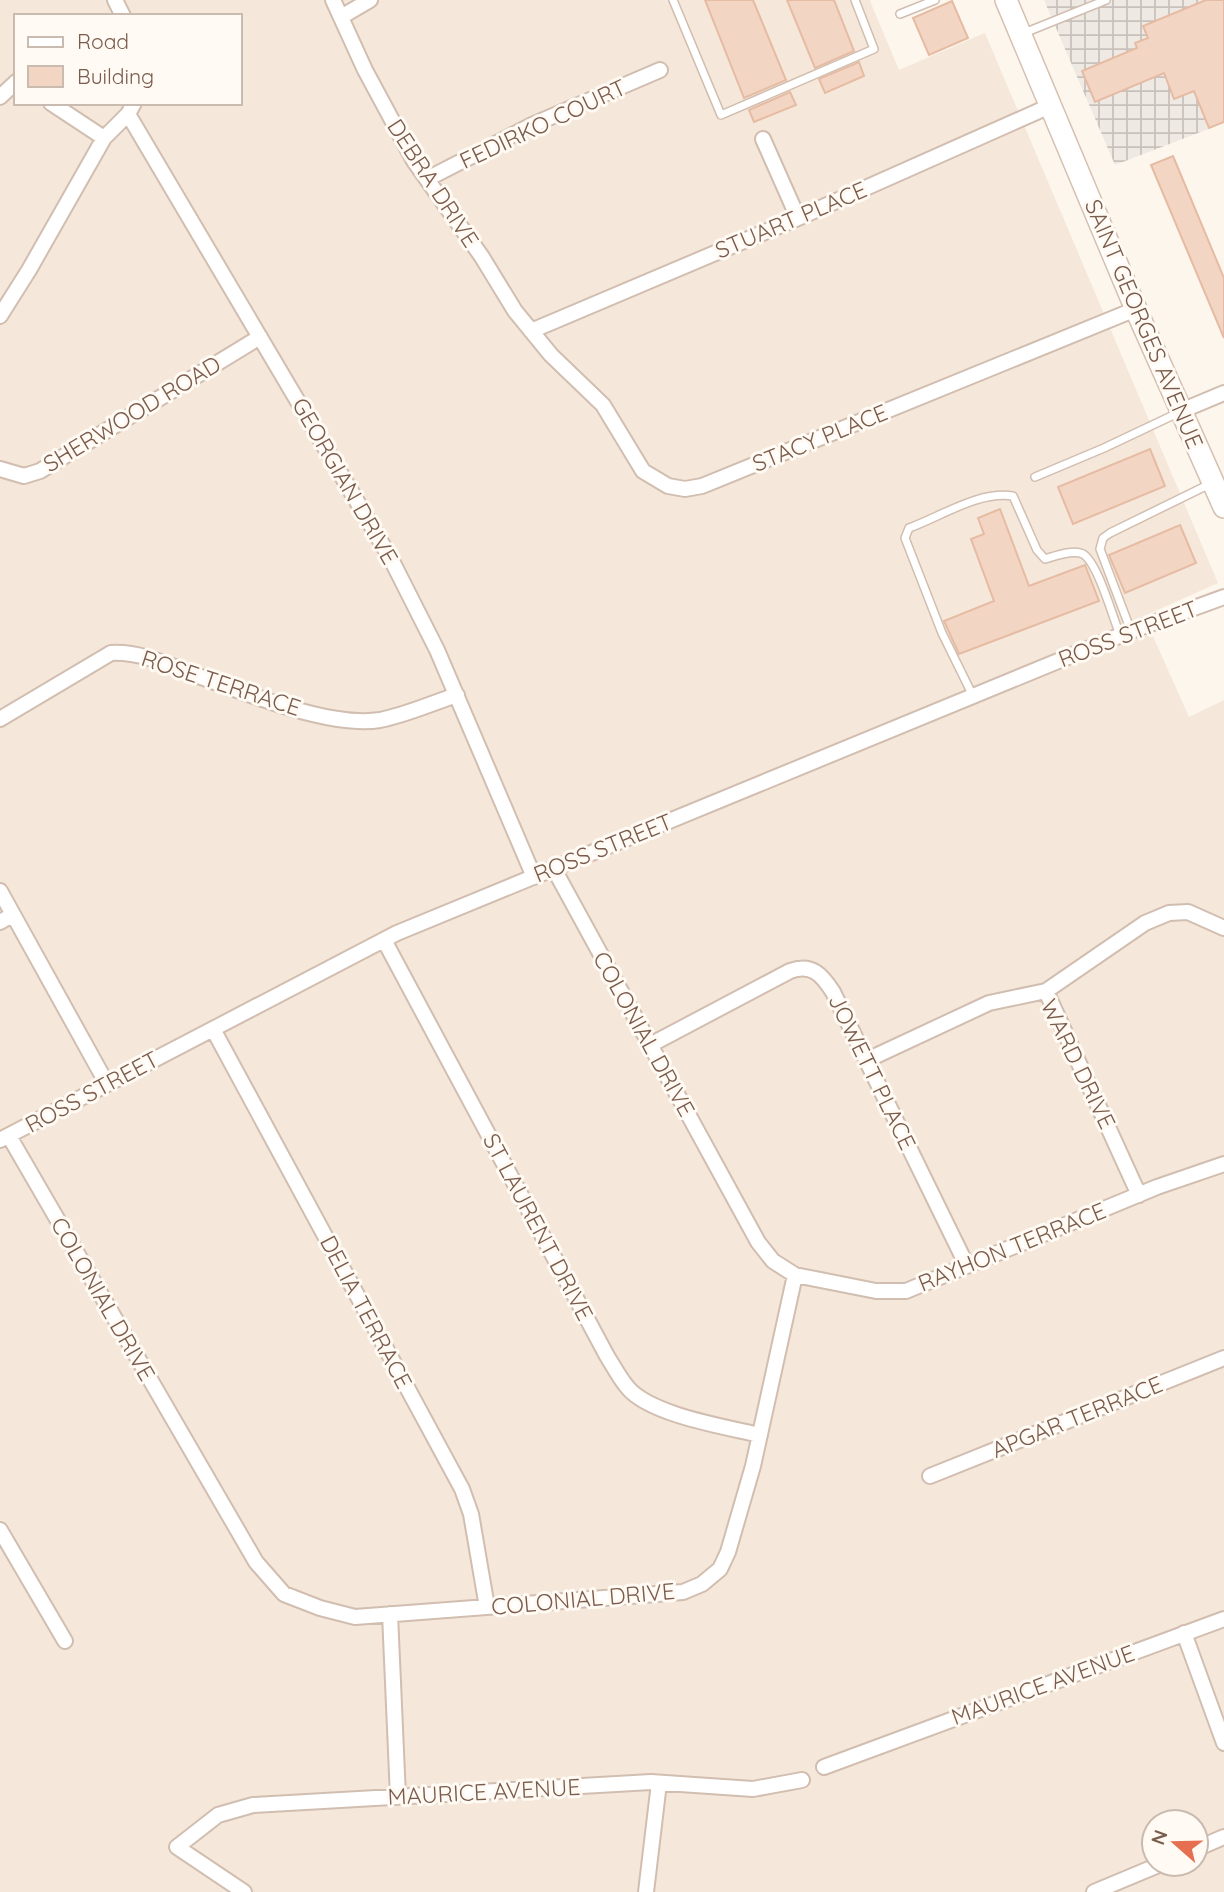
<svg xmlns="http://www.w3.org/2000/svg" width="1224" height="1892" font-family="Quicksand,sans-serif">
  <defs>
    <pattern id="industrial-grid" width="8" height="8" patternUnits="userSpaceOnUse" patternTransform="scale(1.75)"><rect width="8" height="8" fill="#efe9e4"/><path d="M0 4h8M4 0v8" fill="none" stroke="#c7c0bb"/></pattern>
  </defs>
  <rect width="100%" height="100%" fill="#fdf6ec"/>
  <!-- residential -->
  <path fill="#f5e8da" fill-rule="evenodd" d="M 0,0 L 871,0 L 870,1 L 899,70 L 985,33 L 1218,583 L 1144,616 L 1189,717 L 1224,700 L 1224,1892 L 0,1892 ZM 16,16 L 240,16 L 240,103 L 16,103 ZM 1154,1822 L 1196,1822 L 1196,1864 L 1154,1864 Z"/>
  <!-- industrial -->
  <path fill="url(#industrial-grid)" d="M 1044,0 L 1224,0 L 1224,123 L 1115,165 Z"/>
  <!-- building -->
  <path fill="#f3d5c3" stroke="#e6bba3" stroke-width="2" d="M 705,0 L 753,0 L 786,80 L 744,98 Z
    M 787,0 L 834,0 L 854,51 L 815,68 Z
    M 1206,0 L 1224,0 L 1224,122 L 1209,128 L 1194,91 L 1174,99 L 1164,73 L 1095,102 L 1082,71 L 1137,48 L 1135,43 L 1148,38 L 1143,26 Z
    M 952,1 L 968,38 L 929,55 L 913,18 Z
    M 859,62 L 864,76 L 825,93 L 819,79 Z
    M 790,92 L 796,105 L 754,122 L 749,110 Z
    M 1173,156 L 1224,278 L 1224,338 L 1151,165 Z
    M 1150,449 L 1165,486 L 1073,524 L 1058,487 Z
    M 1000,509 L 1029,586 L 1085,565 L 1099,601 L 959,654 L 944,621 L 994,601 L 971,539 L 984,534 L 978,518 Z
    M 1180,525 L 1196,563 L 1125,593 L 1109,555 Z"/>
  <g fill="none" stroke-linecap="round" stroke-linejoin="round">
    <defs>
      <path id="service" d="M 673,0 L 721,115 L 874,49 L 855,0
        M 900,14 L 935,0
        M 1024,33 L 1106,0
        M 1035,477 L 1104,448 L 1180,412
        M 1131,631 L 1100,549 L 1103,538 L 1110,533 L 1212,483
        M 973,696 L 942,633 L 905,538 L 909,528 C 942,516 978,491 1013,496 L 1037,550 L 1045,559 C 1055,556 1073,549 1083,554 C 1098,563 1113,618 1120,635"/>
      <path id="minor" d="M 115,0 L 123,16
        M 333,0 L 365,70 L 414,161 L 482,257 L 515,311 L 551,355 L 603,405 L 643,471 L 668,486 L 685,489 L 702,486 L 1136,309
        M 341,17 L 370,0
        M 0,97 L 16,82
        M 51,103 L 104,138
        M 134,103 L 128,114 L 391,559 L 437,650 L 534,877
        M 763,139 L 798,218
        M 427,179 L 532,125 L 660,70
        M 0,316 L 29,270 L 104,138 L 128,114
        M 531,331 L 798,218 L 1050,106
        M 1181,411 L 1224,393
        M 0,469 L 24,476 L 40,471 L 260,337
        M 0,719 L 111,653 C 140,651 171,666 198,676 C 246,693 330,728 380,720 C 406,715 432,703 457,695
        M 554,869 L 758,1242 L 773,1261 L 795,1275 L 876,1291 L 906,1291 L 1157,1187 L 1224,1164
        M 0,891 L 107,1084
        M 0,922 L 12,915
        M 384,940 L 607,1356 C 614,1367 620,1379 628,1388 C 651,1415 726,1427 760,1435
        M 1046,991 L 1139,1195
        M 213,1029 L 462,1489 L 471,1514 L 487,1607
        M 650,1045 L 790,971 C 812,963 822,975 833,992 L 967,1266
        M 867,1060 L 989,1003 L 1046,991 L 1145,923 L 1169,913 L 1188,912 L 1224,928
        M 9,1136 L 256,1562 L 284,1594 L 320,1608 L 355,1617 L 683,1592 L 702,1584 L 720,1569 L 728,1552 L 753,1466 L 795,1275
        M 0,1140 L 397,933 L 1131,631 L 1224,597
        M 930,1476 L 1224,1358
        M 0,1530 L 65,1641
        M 390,1614 L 398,1797
        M 1184,1633 L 1224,1743
        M 824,1767 L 1224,1619
        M 1196,1849 L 1224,1837
        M 244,1892 L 177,1847 L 218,1815 L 253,1805 L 651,1782 L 753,1789 L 802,1780
        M 646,1892 L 659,1783
        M 1094,1892 L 1161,1864"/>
      <path id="secondary" d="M 1006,0 L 1138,314 L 1224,507"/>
    </defs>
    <!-- service casing -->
    <use href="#service" stroke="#d1beb0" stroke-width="10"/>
    <!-- minor casing -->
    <use href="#minor" stroke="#d1beb0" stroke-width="18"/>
    <!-- secondary casing -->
    <use href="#secondary" stroke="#d6c0b0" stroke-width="24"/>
    <!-- service -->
    <use href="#service" stroke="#fff" stroke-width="7"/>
    <!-- minor -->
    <use href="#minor" stroke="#fff" stroke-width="14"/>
    <!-- secondary -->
    <use href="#secondary" stroke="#fff" stroke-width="21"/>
  </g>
  <g text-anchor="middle" stroke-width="6" stroke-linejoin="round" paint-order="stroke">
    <!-- street labels -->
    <g font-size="23" fill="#7a5c4d" stroke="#fffaf3">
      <text transform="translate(543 124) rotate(-25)" y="8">FEDIRKO COURT</text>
      <text transform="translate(433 183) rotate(57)" y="8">DEBRA DRIVE</text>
      <text transform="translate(791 220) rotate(-23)" y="8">STUART PLACE</text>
      <text transform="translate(1144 324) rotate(67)" y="8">SAINT GEORGES AVENUE</text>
      <text transform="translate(132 414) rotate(-31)" y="8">SHERWOOD ROAD</text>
      <text transform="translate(820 438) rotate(-22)" y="8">STACY PLACE</text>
      <text transform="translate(345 481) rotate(60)" y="8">GEORGIAN DRIVE</text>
      <text transform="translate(1128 634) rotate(-21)" y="8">ROSS STREET</text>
      <text transform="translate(221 683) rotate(18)" y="8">ROSE TERRACE</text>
      <text transform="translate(603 848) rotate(-22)" y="8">ROSS STREET</text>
      <text transform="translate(644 1034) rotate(61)" y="8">COLONIAL DRIVE</text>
      <text transform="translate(1078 1064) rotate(64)" y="8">WARD DRIVE</text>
      <text transform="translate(872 1072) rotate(64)" y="8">JOWETT PLACE</text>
      <text transform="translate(92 1092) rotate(-28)" y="8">ROSS STREET</text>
      <text transform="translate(538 1227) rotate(62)" y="8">ST LAURENT DRIVE</text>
      <text transform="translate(1012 1247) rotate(-22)" y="8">RAYHON TERRACE</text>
      <text transform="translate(103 1299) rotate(60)" y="8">COLONIAL DRIVE</text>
      <text transform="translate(366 1312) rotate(62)" y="8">DELIA TERRACE</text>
      <text transform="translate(1077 1417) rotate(-22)" y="8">APGAR TERRACE</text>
      <text transform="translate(583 1599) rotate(-5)" y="8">COLONIAL DRIVE</text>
      <text transform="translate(1043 1685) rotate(-20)" y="8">MAURICE AVENUE</text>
      <text transform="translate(484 1792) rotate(-3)" y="8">MAURICE AVENUE</text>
    </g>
  </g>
  <!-- legend -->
  <rect x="14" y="14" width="228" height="91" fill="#fffaf3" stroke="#cabbb1" stroke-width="2"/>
  <rect x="28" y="37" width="35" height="10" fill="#ffffff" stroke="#cabbb1" stroke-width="2"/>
  <text x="77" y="49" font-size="21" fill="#7a5c4d">Road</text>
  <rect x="28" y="66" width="35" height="21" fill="#f3d5c3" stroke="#cabbb1" stroke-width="2"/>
  <text x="77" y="84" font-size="21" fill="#7a5c4d">Building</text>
  <!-- north arrow -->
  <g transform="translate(1175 1843) rotate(290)"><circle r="33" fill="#fffaf3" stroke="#cabbb1" stroke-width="2"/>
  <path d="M0-5L12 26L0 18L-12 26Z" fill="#e76f51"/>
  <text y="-10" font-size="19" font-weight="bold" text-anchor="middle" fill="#7a5c4d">N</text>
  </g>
</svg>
